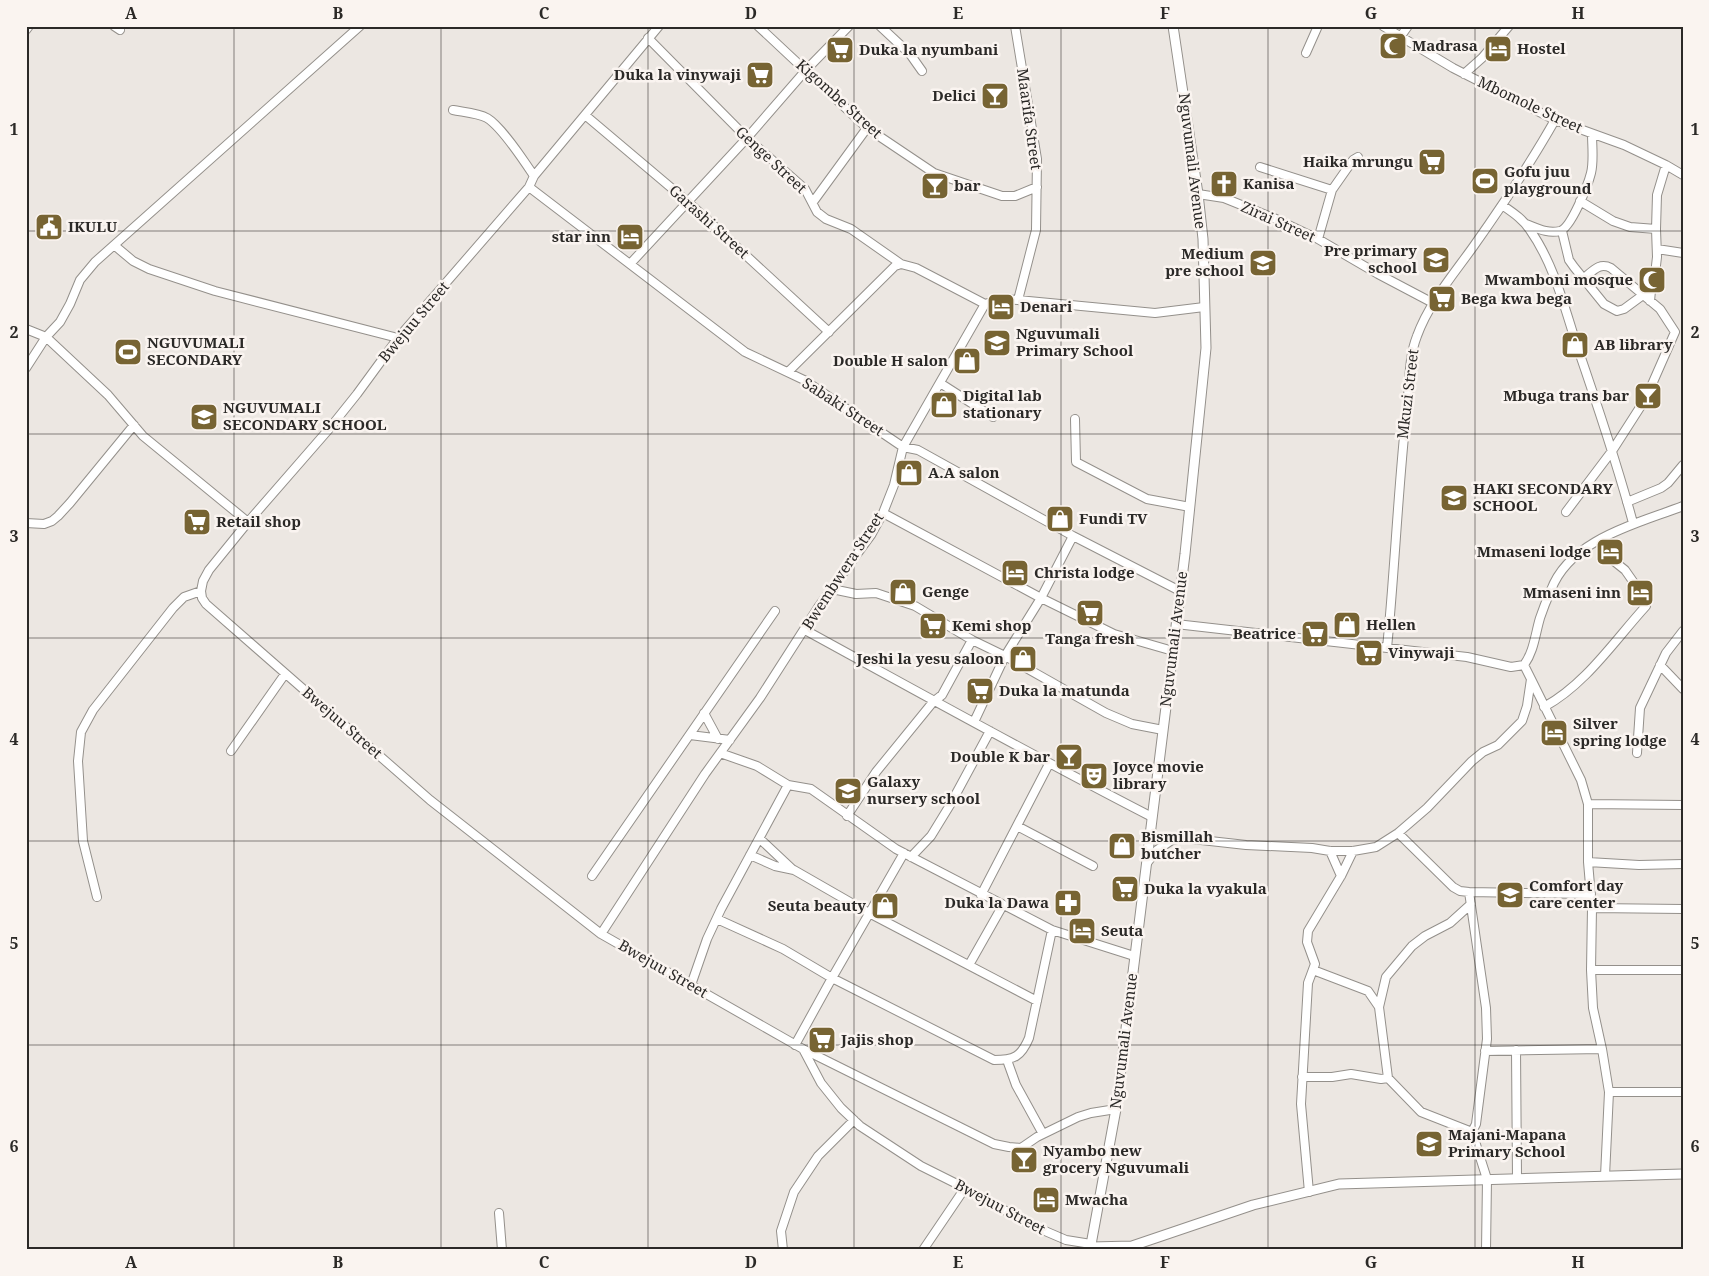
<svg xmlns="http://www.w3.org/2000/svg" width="1709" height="1276" font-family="'Noto Serif',serif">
  <rect width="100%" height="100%" fill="#ece7e2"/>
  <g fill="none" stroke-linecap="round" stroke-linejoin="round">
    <defs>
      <path id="minor" d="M 114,26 L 120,30
        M 659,26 L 534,176 L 529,187 L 398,338 L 357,394 L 329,429 L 248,522 L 209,570 L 203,581 L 201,591 L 202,598 L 206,604 L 430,800 L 601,934 L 803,1049 L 821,1083 L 841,1108 L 860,1126 L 921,1166 L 965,1188 L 1031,1225 L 1066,1240 L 1091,1244
        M 758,26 L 867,128 L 934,173 L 1002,196 L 1015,196 L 1037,187
        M 880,26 L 910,54 L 922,71
        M 1015,26 L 1037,159 L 1036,230 L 1018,300
        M 1383,26 L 1453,68 L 1555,120 L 1624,145 L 1666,165 L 1683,175
        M 26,30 L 29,26
        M 1401,36 L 1408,26
        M 648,38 L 747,138 L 805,189 L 817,212 L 826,219 L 851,229 L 901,264 L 916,268 L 985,304
        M 1306,53 L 1318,26
        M 1464,74 L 1482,58 L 1509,26
        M 453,110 C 463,112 478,113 487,118 C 502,127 524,161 534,176
        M 585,115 L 688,202 L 829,332
        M 1260,167 L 1332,190
        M 529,187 L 745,352 L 804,380 L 903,447 L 918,450 L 1073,536 L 1180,591
        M 1198,194 L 1224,198 L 1276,219 L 1318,239 L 1378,274 L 1433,303
        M 1580,201 L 1613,221 L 1630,227 L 1656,229
        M 813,202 L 867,128
        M 1502,205 C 1512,212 1523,219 1530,230 C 1554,264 1564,306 1577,346 C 1597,404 1617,463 1633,523
        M 1526,224 C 1537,228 1547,234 1560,231 C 1571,228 1588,185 1591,173 C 1594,161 1592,146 1592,134
        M 1562,231 L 1569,260 L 1574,267 L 1604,304 L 1617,311 L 1624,309 L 1643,295
        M 1318,239 L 1332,190 L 1353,160 L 1358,157
        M 114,245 L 133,261 L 149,269 L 215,291 L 398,338
        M 1657,249 L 1683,253
        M 630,264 L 747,138 L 806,70 L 849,26
        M 1650,301 L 1652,280 L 1655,274 L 1657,257 L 1656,229 L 1657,195 L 1666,165
        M 26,329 L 46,337 L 108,395 L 143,436 L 248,522
        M 26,368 L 46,337 L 60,322 L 70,304 L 80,280 L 95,262 L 360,26
        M 788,372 L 895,266 L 901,264
        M 940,383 L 993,417
        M 1075,419 L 1076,462 L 1147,499 L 1190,507
        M 1627,502 L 1661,488 L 1668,483 L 1683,465
        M 1566,512 L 1612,451 L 1646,398 L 1675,332 L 1660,309 L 1611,268 C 1599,262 1593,271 1583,279
        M 883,513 L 1041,598 L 1114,634 L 1173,651
        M 26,523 L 44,524 L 52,521 L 58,516 L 70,503 L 134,425
        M 832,589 L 856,594 L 876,593 L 915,606 L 972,640 L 1005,656 L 1106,713 L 1132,724 L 1163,730
        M 1176,624 L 1467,657 L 1511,667 L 1524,665 C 1534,651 1535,635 1540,618 C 1543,609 1547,599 1551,590 C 1570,539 1637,524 1683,506
        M 805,630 C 920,693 1035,757 1152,817
        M 1387,648 C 1395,568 1398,487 1407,407 C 1410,383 1408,359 1417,336 C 1429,303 1453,275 1473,247 C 1502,206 1530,164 1555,120
        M 1660,665 L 1683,689
        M 1531,679 L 1581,780 L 1588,804 L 1588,862 L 1592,908 L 1591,970 L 1593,1008 L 1602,1049 L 1609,1092 L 1683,1092
        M 1544,707 C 1586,684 1614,641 1646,606 L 1646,600 L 1625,570 L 1605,554 L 1604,548 L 1606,537
        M 704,713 L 718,739
        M 974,722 L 1005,656 L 1041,598 L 1073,536
        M 690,735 L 730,740
        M 231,751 L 285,674
        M 720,753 L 757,766 L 788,785 L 811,789 L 896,849 L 1052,930 L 1134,956
        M 1637,753 L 1640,708 L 1666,653 L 1683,631
        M 1588,804 L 1683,805
        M 847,816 L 876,772 L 933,702 L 942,695 L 972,640
        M 1017,826 L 1093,866
        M 1398,833 L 1453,887 L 1460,891 L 1469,892 L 1591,894
        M 760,839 L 792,869
        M 1330,851 L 1341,876
        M 750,855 L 775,866 L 794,870 L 869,913 L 1037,1001
        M 911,857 L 931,836 L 950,805 L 990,731
        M 1588,862 L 1639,865 L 1683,864
        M 1147,863 L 1157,850 L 1172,840 L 1183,838 L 1246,845 L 1312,848 L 1330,851 L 1353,851 L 1376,847 L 1398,833 L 1427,808 L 1472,761 L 1483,752 L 1498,745 L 1522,721 L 1527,706 L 1531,679 L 1524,665
        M 592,876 L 775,611
        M 1469,892 L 1486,1008 L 1487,1039 L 1476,1124 L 1472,1132 L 1487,1179 L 1486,1250
        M 981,895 L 1049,764
        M 97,897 L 83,841 L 78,761 L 81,732 L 93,710 L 173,608 L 184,597 L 201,591
        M 1592,908 L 1683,909
        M 717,919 L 783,949 L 832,978 L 994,1060 C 1014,1060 1021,1057 1029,1038 L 1052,930
        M 601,934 L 705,774 L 760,698 L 819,606 L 871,535 L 883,513 L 894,485 L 903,447 L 985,304 L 1001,299 L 1018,300 L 1155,313 L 1204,307
        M 969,965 L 1003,905
        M 1313,970 L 1368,991 L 1379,1007 L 1388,1078 L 1421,1112 L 1472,1132
        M 1591,970 L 1683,970
        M 691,985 L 707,939 L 721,909 L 788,785
        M 1379,1007 L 1386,977 L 1412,946 L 1425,936 L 1450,923 L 1471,904
        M 795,1045 L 832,978 L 904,853
        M 805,1050 L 994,1144 L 1009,1147 L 1021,1148 L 1037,1137 L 1078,1117 L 1091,1113 L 1116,1109
        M 1516,1050 L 1517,1178
        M 1485,1051 L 1602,1049
        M 1007,1060 L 1016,1085 L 1043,1134
        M 1302,1077 L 1332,1077 L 1351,1074 L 1381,1079 L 1388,1078
        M 1605,1176 L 1609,1092
        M 1309,1192 L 1301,1104 L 1308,983 L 1315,964 L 1307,942 L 1308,931 L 1341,876 L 1353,851
        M 499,1213 L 502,1250
        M 783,1250 L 781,1231 L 794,1192 L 818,1156 L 854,1120
        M 923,1250 L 965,1188"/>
      <path id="tertiary" d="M 1091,1247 L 1132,1246 L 1253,1205 L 1339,1184 L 1683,1174
        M 1090,1250 L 1116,1109 L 1185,554 L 1206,348 L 1203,239 L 1198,194 L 1173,26"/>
    </defs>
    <!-- minor casing -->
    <use href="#minor" stroke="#94908b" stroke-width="10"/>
    <!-- tertiary casing -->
    <use href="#tertiary" stroke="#94908b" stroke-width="11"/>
    <!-- minor -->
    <use href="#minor" stroke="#fff" stroke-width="8"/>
    <!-- tertiary -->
    <use href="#tertiary" stroke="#fff" stroke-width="9"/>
  </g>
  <!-- grid -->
  <path fill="none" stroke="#2b2927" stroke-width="1" stroke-opacity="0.55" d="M 234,26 L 234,1250M 441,26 L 441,1250M 648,26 L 648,1250M 854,26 L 854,1250M 1061,26 L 1061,1250M 1268,26 L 1268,1250M 1475,26 L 1475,1250M 26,231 L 1683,231M 26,434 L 1683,434M 26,638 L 1683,638M 26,841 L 1683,841M 26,1045 L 1683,1045"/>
  <!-- icons -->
  <defs>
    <symbol id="mosque-square" viewBox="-11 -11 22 22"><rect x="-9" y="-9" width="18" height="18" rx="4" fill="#776433" stroke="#faf4f0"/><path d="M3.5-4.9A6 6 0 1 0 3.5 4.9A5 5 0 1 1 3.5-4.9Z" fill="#fff"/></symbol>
    <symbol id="hotel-square" viewBox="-11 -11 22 22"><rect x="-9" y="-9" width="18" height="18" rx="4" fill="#776433" stroke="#faf4f0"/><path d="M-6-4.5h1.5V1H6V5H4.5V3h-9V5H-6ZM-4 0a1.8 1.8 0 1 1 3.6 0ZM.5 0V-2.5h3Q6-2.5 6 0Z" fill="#fff"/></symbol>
    <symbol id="supermarket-square" viewBox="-11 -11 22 22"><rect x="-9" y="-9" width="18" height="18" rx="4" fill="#776433" stroke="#faf4f0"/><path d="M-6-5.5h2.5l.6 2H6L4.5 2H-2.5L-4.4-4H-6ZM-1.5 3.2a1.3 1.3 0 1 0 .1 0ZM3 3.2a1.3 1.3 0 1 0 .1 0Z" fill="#fff"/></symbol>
    <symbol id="bar-square" viewBox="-11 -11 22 22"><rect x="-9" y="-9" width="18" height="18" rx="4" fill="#776433" stroke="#faf4f0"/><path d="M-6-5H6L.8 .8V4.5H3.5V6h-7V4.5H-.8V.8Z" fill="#fff"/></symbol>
    <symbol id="stadium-square" viewBox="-11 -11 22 22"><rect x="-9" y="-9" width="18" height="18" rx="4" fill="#776433" stroke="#faf4f0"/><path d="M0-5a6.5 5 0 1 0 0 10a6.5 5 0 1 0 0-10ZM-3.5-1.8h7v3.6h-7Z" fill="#fff"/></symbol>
    <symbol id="church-square" viewBox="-11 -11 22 22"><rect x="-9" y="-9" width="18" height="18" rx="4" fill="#776433" stroke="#faf4f0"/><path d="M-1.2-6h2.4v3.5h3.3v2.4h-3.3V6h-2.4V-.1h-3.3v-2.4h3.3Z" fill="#fff"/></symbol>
    <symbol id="civic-square" viewBox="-11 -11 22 22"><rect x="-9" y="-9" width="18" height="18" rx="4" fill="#776433" stroke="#faf4f0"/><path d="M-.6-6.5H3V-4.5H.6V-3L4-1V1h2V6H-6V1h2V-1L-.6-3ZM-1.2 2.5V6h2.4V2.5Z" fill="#fff"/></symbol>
    <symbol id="school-square" viewBox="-11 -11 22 22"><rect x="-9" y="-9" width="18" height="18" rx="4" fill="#776433" stroke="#faf4f0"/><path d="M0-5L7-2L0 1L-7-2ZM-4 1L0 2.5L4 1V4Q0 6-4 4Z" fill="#fff"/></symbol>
    <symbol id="shop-square" viewBox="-11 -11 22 22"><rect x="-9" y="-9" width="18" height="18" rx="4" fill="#776433" stroke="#faf4f0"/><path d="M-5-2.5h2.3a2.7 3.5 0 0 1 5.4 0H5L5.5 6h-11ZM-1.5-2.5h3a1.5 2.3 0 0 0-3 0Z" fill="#fff"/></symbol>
    <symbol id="theatre-square" viewBox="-11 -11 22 22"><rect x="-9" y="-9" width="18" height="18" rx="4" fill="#776433" stroke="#faf4f0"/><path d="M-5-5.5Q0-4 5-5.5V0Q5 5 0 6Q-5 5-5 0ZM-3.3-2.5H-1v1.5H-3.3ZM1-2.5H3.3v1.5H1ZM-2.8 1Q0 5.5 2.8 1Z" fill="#fff"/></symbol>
    <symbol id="pharmacy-square" viewBox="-11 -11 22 22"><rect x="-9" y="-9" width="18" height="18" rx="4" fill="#776433" stroke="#faf4f0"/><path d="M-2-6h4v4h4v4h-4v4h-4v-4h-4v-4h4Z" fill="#fff"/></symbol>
  </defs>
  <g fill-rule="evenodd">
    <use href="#mosque-square" x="1377" y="30" width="32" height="32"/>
    <use href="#hotel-square" x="1482" y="33" width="32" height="32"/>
    <use href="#supermarket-square" x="824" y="34" width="32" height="32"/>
    <use href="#supermarket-square" x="744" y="59" width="32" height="32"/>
    <use href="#bar-square" x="979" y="80" width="32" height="32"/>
    <use href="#supermarket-square" x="1416" y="146" width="32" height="32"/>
    <use href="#stadium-square" x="1469" y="165" width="32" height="32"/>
    <use href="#church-square" x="1208" y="168" width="32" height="32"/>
    <use href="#bar-square" x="919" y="170" width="32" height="32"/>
    <use href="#civic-square" x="33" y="211" width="32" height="32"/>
    <use href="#hotel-square" x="614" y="221" width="32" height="32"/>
    <use href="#school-square" x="1420" y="244" width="32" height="32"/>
    <use href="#school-square" x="1247" y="247" width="32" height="32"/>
    <use href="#mosque-square" x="1636" y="264" width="32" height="32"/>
    <use href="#supermarket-square" x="1426" y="283" width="32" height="32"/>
    <use href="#hotel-square" x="985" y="291" width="32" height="32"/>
    <use href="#school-square" x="981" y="327" width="32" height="32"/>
    <use href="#shop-square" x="1559" y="329" width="32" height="32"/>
    <use href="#stadium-square" x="112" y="336" width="32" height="32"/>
    <use href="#shop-square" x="951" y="345" width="32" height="32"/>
    <use href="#bar-square" x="1632" y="380" width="32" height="32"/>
    <use href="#shop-square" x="928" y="389" width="32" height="32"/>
    <use href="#school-square" x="188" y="401" width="32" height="32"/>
    <use href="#shop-square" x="893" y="457" width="32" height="32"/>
    <use href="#school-square" x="1438" y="482" width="32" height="32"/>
    <use href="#shop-square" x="1044" y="503" width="32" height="32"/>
    <use href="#supermarket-square" x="181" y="506" width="32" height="32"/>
    <use href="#hotel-square" x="1594" y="536" width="32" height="32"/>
    <use href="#hotel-square" x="999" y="557" width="32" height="32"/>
    <use href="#shop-square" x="887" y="576" width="32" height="32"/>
    <use href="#hotel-square" x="1624" y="577" width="32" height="32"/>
    <use href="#supermarket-square" x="1074" y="597" width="32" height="32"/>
    <use href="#shop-square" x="1331" y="609" width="32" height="32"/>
    <use href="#supermarket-square" x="917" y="610" width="32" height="32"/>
    <use href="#supermarket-square" x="1299" y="618" width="32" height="32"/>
    <use href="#supermarket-square" x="1353" y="637" width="32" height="32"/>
    <use href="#shop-square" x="1007" y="643" width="32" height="32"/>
    <use href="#supermarket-square" x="964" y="675" width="32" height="32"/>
    <use href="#hotel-square" x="1538" y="717" width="32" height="32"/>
    <use href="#bar-square" x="1053" y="741" width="32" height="32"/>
    <use href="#theatre-square" x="1078" y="760" width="32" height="32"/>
    <use href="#school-square" x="832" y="775" width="32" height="32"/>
    <use href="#shop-square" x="1106" y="830" width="32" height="32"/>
    <use href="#supermarket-square" x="1109" y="873" width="32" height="32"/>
    <use href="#school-square" x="1494" y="879" width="32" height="32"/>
    <use href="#pharmacy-square" x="1052" y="887" width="32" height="32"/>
    <use href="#shop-square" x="869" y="890" width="32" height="32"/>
    <use href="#hotel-square" x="1066" y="915" width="32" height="32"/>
    <use href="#supermarket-square" x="806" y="1024" width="32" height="32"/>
    <use href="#school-square" x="1413" y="1128" width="32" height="32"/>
    <use href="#bar-square" x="1008" y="1144" width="32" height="32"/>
    <use href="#hotel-square" x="1030" y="1184" width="32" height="32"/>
  </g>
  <g text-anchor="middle" stroke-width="5" stroke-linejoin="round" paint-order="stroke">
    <!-- poi labels -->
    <g font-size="15" font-weight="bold" fill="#2b2927" stroke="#faf4f0" text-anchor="start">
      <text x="1412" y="51">Madrasa</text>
      <text x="1517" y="54">Hostel</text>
      <text x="859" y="55">Duka la nyumbani</text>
      <text x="741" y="80" text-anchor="end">Duka la vinywaji</text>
      <text x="976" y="101" text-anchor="end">Delici</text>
      <text x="1413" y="167" text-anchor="end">Haika mrungu</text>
      <text x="1504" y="177">Gofu juu<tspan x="1504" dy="17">playground</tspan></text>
      <text x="1243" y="189">Kanisa</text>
      <text x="954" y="191">bar</text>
      <text x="68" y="232">IKULU</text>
      <text x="611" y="242" text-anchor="end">star inn</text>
      <text x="1417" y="256" text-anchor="end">Pre primary<tspan x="1417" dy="17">school</tspan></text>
      <text x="1244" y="259" text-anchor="end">Medium<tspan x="1244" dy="17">pre school</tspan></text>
      <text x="1633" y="285" text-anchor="end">Mwamboni mosque</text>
      <text x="1461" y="304">Bega kwa bega</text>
      <text x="1020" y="312">Denari</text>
      <text x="1016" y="339">Nguvumali<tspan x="1016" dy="17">Primary School</tspan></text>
      <text x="147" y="348">NGUVUMALI<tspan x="147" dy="17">SECONDARY</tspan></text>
      <text x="1594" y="350">AB library</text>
      <text x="948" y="366" text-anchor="end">Double H salon</text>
      <text x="963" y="401">Digital lab<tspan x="963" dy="17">stationary</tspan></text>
      <text x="1629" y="401" text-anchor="end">Mbuga trans bar</text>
      <text x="223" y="413">NGUVUMALI<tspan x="223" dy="17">SECONDARY SCHOOL</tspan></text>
      <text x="928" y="478">A.A salon</text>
      <text x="1473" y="494">HAKI SECONDARY<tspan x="1473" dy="17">SCHOOL</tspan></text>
      <text x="1079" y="524">Fundi TV</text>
      <text x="216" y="527">Retail shop</text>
      <text x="1591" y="557" text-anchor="end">Mmaseni lodge</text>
      <text x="1034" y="578">Christa lodge</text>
      <text x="922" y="597">Genge</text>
      <text x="1621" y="598" text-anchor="end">Mmaseni inn</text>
      <text x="1366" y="630">Hellen</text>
      <text x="952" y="631">Kemi shop</text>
      <text x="1296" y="639" text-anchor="end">Beatrice</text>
      <text x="1090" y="644" text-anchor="middle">Tanga fresh</text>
      <text x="1388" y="658">Vinywaji</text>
      <text x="1004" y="664" text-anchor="end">Jeshi la yesu saloon</text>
      <text x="999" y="696">Duka la matunda</text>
      <text x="1573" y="729">Silver<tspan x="1573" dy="17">spring lodge</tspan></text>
      <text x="1050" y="762" text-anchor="end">Double K bar</text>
      <text x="1113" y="772">Joyce movie<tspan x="1113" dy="17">library</tspan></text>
      <text x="867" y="787">Galaxy<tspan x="867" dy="17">nursery school</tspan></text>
      <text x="1141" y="842">Bismillah<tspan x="1141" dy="17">butcher</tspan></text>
      <text x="1529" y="891">Comfort day<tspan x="1529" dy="17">care center</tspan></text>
      <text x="1144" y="894">Duka la vyakula</text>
      <text x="1049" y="908" text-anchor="end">Duka la Dawa</text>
      <text x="866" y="911" text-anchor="end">Seuta beauty</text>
      <text x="1101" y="936">Seuta</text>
      <text x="841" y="1045">Jajis shop</text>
      <text x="1448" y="1140">Majani-Mapana<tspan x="1448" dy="17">Primary School</tspan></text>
      <text x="1043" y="1156">Nyambo new<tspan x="1043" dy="17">grocery Nguvumali</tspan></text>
      <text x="1065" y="1205">Mwacha</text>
    </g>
    <!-- street labels -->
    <g font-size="15" fill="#2b2927" stroke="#faf4f0">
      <text transform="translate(839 99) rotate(42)" y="5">Kigombe Street</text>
      <text transform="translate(1530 105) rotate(25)" y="5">Mbomole Street</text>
      <text transform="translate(1029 119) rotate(82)" y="5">Maarifa Street</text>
      <text transform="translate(771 160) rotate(43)" y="5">Genge Street</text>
      <text transform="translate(1192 161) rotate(83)" y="5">Nguvumali Avenue</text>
      <text transform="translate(709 222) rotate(42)" y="5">Garashi Street</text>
      <text transform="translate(1278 222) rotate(24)" y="5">Zirai Street</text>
      <text transform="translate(414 322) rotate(-50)" y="5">Bwejuu Street</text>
      <text transform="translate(1408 394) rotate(-83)" y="5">Mkuzi Street</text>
      <text transform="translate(843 407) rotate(33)" y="5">Sabaki Street</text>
      <text transform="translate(843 571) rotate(-57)" y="5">Bwembwera Street</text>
      <text transform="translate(1174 639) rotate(-83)" y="5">Nguvumali Avenue</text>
      <text transform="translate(342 723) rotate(41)" y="5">Bwejuu Street</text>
      <text transform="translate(663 969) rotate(30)" y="5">Bwejuu Street</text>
      <text transform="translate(1124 1041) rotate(-83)" y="5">Nguvumali Avenue</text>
      <text transform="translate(1000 1207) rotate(28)" y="5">Bwejuu Street</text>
    </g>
  </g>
  <!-- border -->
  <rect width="1709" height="1276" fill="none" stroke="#faf4f0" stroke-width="55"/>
  <rect x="28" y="28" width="1654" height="1220" fill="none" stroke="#2b2927" stroke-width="2"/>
  <g font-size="16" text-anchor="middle" font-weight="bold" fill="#2b2927">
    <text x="131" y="19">A</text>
    <text x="338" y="19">B</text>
    <text x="544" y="19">C</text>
    <text x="751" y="19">D</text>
    <text x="958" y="19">E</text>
    <text x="1165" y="19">F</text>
    <text x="1371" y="19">G</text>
    <text x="1578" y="19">H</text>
    <text x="14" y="135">1</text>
    <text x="1695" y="135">1</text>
    <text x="14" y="338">2</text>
    <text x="1695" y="338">2</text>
    <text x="14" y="542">3</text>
    <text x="1695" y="542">3</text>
    <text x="14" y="745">4</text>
    <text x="1695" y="745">4</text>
    <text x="14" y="949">5</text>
    <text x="1695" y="949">5</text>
    <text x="14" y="1152">6</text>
    <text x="1695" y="1152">6</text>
    <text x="131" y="1268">A</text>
    <text x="338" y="1268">B</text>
    <text x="544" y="1268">C</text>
    <text x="751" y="1268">D</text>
    <text x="958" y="1268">E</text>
    <text x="1165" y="1268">F</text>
    <text x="1371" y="1268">G</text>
    <text x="1578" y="1268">H</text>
  </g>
</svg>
